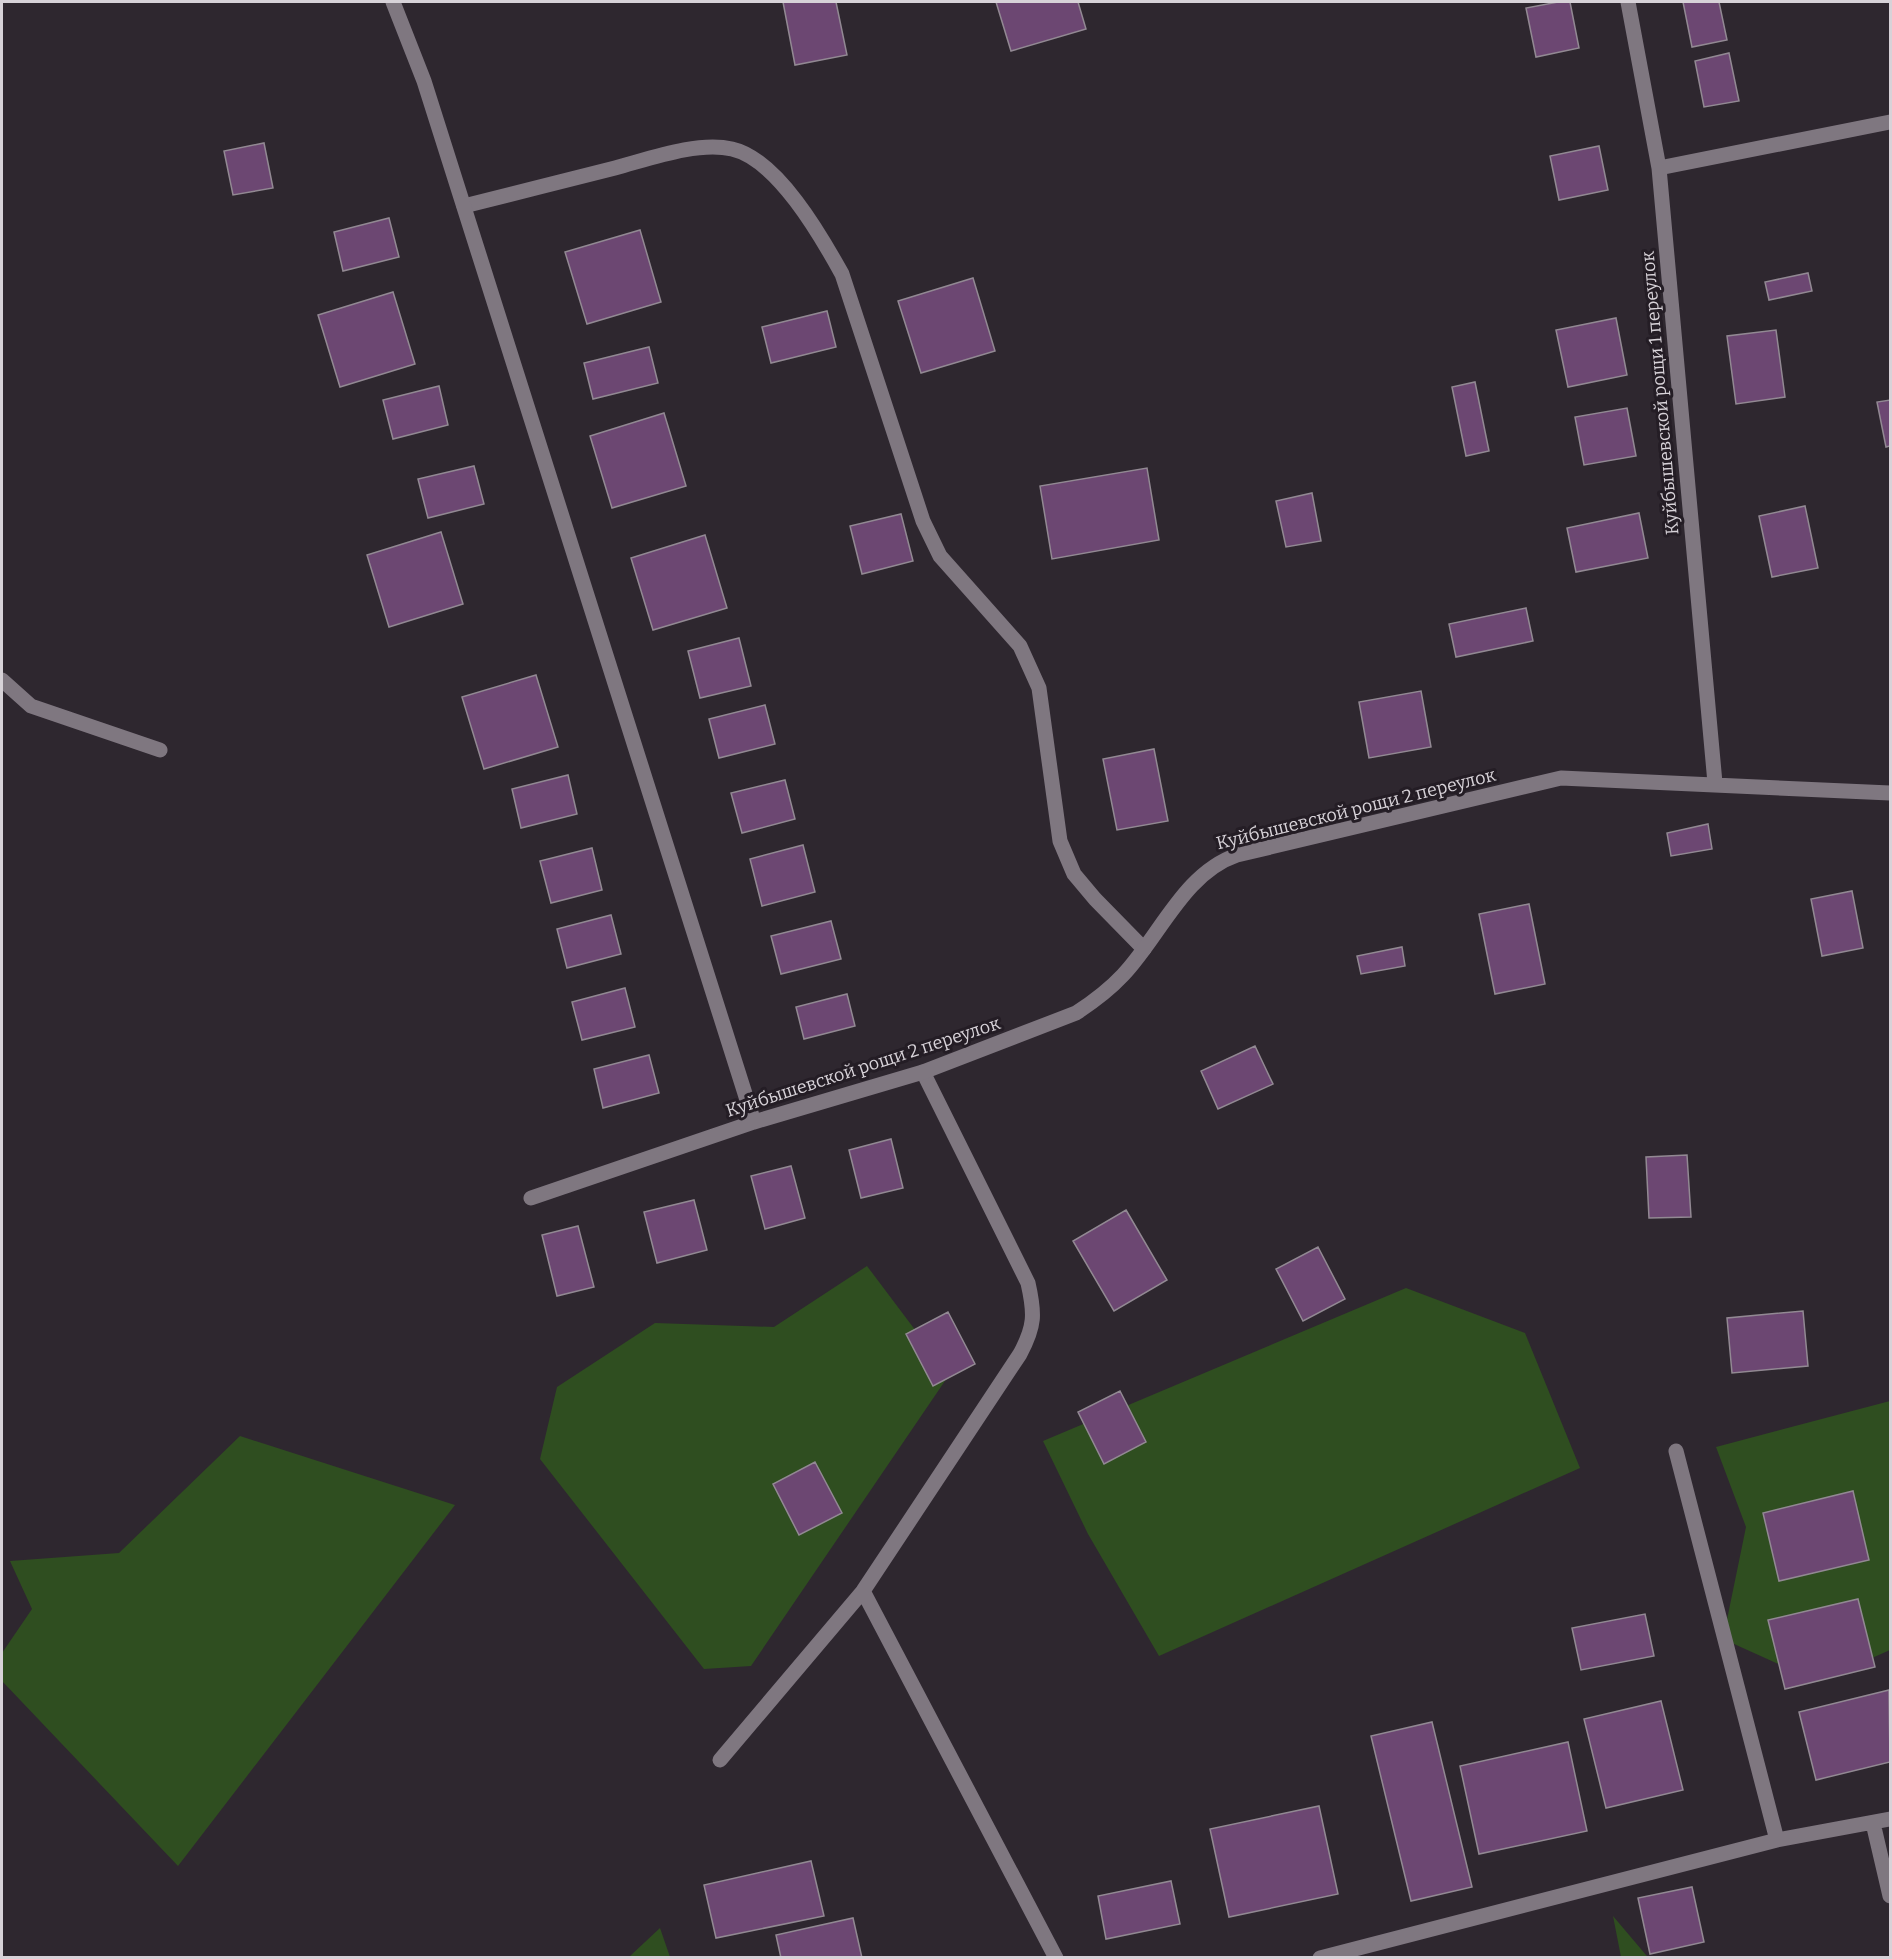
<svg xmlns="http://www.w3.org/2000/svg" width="1892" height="1959" font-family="Bitter,serif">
  <rect width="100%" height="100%" fill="#2e272f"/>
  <!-- green -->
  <path fill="#2f4e20" d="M 867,1266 L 949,1375 L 751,1666 L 704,1669 L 540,1459 L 557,1387 L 655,1323 L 774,1327 Z
    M 1406,1288 L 1525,1333 L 1580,1468 L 1159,1656 L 1088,1534 L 1043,1441 Z
    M 1890,1401 L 1890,1650 L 1818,1682 L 1723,1639 L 1746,1527 L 1716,1447 Z
    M 240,1436 L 455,1505 L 178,1866 L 2,1681 L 2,1653 L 32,1609 L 10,1561 L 119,1553 Z
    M 1613,1916 L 1646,1955 L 1648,1957 L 1621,1957 Z
    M 660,1928 L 670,1957 L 629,1957 Z"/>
  <!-- building -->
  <path fill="#6c4772" stroke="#928993" stroke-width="1.5" d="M 783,2 L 836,2 L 847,55 L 795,65 Z
    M 996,2 L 1078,2 L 1086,29 L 1011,51 Z
    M 1558,2 L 1570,2 L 1579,48 L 1536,57 L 1526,8 Z
    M 1683,2 L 1719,2 L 1727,40 L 1692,47 Z
    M 1729,53 L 1739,101 L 1704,107 L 1695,61 Z
    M 264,143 L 273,188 L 233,195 L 224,151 Z
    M 1599,146 L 1608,190 L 1559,200 L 1550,156 Z
    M 389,218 L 399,257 L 343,271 L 334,232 Z
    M 640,230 L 661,302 L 587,324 L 565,252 Z
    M 1808,273 L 1812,291 L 1769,300 L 1765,282 Z
    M 973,278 L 995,351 L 921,373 L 898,301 Z
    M 393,292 L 415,364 L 340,387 L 318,315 Z
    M 827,311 L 836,347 L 771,363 L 762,327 Z
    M 1616,318 L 1627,375 L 1568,387 L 1556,330 Z
    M 1776,330 L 1785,397 L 1736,404 L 1727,336 Z
    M 649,347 L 658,383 L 593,399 L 584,363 Z
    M 1475,382 L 1489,451 L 1466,456 L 1452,387 Z
    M 439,386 L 448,425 L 393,439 L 383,400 Z
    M 1890,400 L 1890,446 L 1886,447 L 1877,402 Z
    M 1627,408 L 1636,456 L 1584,465 L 1575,417 Z
    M 664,413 L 686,486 L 612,508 L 590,436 Z
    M 474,466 L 484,504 L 428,518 L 418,479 Z
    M 1147,468 L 1159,540 L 1052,559 L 1040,486 Z
    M 1312,493 L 1321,541 L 1286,547 L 1276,501 Z
    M 1805,506 L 1818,568 L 1772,577 L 1759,516 Z
    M 1639,513 L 1648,558 L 1576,572 L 1567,528 Z
    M 901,514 L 913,561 L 862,574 L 850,526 Z
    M 441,532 L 463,604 L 389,627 L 367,555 Z
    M 705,535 L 727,608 L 653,630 L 631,558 Z
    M 1526,608 L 1533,641 L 1456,657 L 1449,624 Z
    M 739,638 L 751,686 L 700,698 L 688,651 Z
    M 536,675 L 558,747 L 484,769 L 462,697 Z
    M 1421,691 L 1431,747 L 1369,758 L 1359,702 Z
    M 765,705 L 775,744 L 719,758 L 709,719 Z
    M 1154,749 L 1168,821 L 1117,830 L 1103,759 Z
    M 568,775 L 577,814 L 521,828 L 512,789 Z
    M 785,780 L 795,819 L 742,833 L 731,793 Z
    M 1708,824 L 1712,849 L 1671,856 L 1667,833 Z
    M 803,845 L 815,892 L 762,906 L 750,859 Z
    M 592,848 L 602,890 L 551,903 L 540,861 Z
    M 1852,891 L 1863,948 L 1822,956 L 1811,899 Z
    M 1529,904 L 1545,984 L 1495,994 L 1479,914 Z
    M 611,915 L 621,954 L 567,968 L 557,929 Z
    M 831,921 L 841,959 L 781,974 L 771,936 Z
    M 1402,947 L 1405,966 L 1361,974 L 1357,956 Z
    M 625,988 L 635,1027 L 582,1040 L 572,1002 Z
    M 847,994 L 855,1026 L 804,1039 L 796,1007 Z
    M 1255,1046 L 1273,1084 L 1218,1109 L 1201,1071 Z
    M 649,1055 L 659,1093 L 603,1108 L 594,1069 Z
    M 891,1139 L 903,1188 L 861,1198 L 849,1150 Z
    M 1687,1155 L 1691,1217 L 1649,1218 L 1646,1157 Z
    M 791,1166 L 805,1218 L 765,1229 L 751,1176 Z
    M 694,1200 L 707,1250 L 657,1263 L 644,1212 Z
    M 1126,1210 L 1167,1280 L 1114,1311 L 1073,1241 Z
    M 578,1226 L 594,1287 L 557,1296 L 542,1235 Z
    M 1318,1247 L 1345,1299 L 1303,1321 L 1276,1269 Z
    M 1803,1311 L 1808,1366 L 1732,1373 L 1727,1318 Z
    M 948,1312 L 975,1364 L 933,1386 L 906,1334 Z
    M 1120,1391 L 1146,1442 L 1104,1464 L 1078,1412 Z
    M 815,1462 L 842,1513 L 799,1535 L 773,1484 Z
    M 1853,1491 L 1869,1560 L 1779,1581 L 1763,1513 Z
    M 1858,1599 L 1875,1667 L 1785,1689 L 1768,1620 Z
    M 1645,1614 L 1654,1656 L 1581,1670 L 1572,1628 Z
    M 1889,1690 L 1890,1762 L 1816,1780 L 1799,1712 Z
    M 1661,1701 L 1683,1790 L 1606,1808 L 1584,1719 Z
    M 1432,1722 L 1472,1887 L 1411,1901 L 1371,1736 Z
    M 1568,1742 L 1587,1831 L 1479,1854 L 1460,1766 Z
    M 1319,1806 L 1338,1894 L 1229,1917 L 1210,1829 Z
    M 811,1861 L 824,1916 L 716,1938 L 704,1885 Z
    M 1171,1881 L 1180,1924 L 1106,1939 L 1098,1896 Z
    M 1692,1887 L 1704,1942 L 1650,1954 L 1638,1898 Z
    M 853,1918 L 862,1958 L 781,1958 L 776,1935 Z"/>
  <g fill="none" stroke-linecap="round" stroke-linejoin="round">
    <!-- service -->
    <path stroke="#7f7780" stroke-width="15" d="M 464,206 C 514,193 565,181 615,168 C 649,159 697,141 732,149 C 777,159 821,236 842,274 L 923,521 L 940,556 L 1020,646 L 1039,688 L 1060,841 L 1074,874 L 1095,899 L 1144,949
      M 2,680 L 31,706 L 160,750
      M 1676,1451 L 1777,1840
      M 863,1591 L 1056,1958
      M 720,1760 L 863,1591 L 1020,1354 C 1035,1326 1035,1314 1028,1283 L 923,1072
      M 1873,1823 L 1890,1896
      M 1320,1958 L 1777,1840 L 1890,1819"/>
    <!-- minor -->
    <path stroke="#7f7780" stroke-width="15" d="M 393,2 L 424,81 L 754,1122
      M 1628,2 L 1659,168 L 1715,783
      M 1659,168 L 1890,122
      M 531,1198 L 754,1122 L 923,1072 L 1076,1013 C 1093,1002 1109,990 1123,975 C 1160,936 1184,873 1237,855 L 1561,778 L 1890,793"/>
  </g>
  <g text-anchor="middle" stroke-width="6" stroke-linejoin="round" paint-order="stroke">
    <!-- street labels -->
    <g font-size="18" fill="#d7d2d8" stroke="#241d25">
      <text transform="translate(1660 393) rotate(-95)" y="6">Куйбышевской рощи 1 переулок</text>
      <text transform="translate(1356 809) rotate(-14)" y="6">Куйбышевской рощи 2 переулок</text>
      <text transform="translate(863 1067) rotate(-18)" y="6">Куйбышевской рощи 2 переулок</text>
    </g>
  </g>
  <!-- border -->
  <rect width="1892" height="1959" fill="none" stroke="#d7d2d8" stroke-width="6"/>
</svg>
